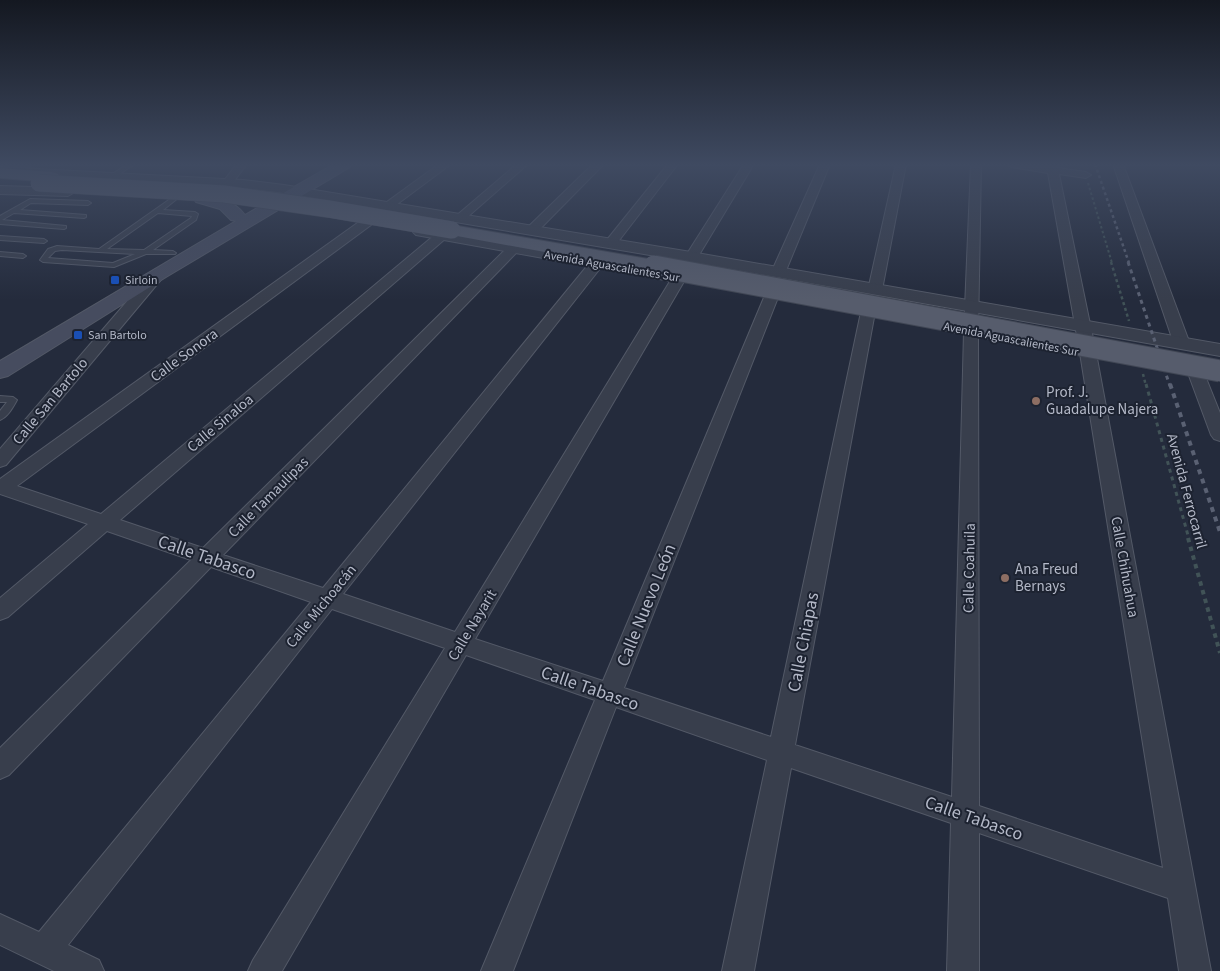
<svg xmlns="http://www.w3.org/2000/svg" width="1220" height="971" font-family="'Source Sans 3',sans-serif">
  <rect width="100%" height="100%" fill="#242b3c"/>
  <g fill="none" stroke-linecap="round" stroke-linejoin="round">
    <defs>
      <path id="service" d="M 128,164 L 135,164 L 113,178 L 109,178 L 109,176 Z
        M 173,197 L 178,198 L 163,210 L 195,212 L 198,214 L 196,220 L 153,250 L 173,251 L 176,253 L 175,254 L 146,254 L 114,267 L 43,262 L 40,260 L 48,249 L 57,246 L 99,249 ZM 158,213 L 192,216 L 191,218 L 144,250 L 107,249 ZM 62,250 L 135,254 L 113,263 L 48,258 L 55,251 Z
        M 30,199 L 88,201 L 91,203 L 88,205 L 31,203 L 20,210 L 86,215 L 86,217 L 84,218 L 14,213 L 2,220 L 66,226 L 66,228 L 64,229 L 0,224 L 0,216 Z
        M 0,236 L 44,239 L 47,241 L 44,243 L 0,240 Z
        M 0,252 L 23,254 L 26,256 L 23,258 L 0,256 Z
        M 0,396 L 13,397 L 17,400 C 13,407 8,417 0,420 L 0,411 L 7,402 L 0,402 Z"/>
      <path id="minor" d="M 20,164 L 34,164 L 18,173 L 10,173 L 9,171 Z
        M 237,164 L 247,164 L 231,185 L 223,185 L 222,183 Z
        M 439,164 L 451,164 L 392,208 L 384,208 L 382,206 L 384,204 Z
        M 517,164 L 528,164 L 464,220 L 456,220 L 454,218 L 456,216 Z
        M 593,164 L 604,164 L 536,233 L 528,233 L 526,230 L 528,227 Z
        M 668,164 L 678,164 L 614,247 L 606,247 L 604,244 L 606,241 Z
        M 744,164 L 754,164 L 696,260 L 686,260 L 685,257 Z
        M 820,164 L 830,164 L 785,273 L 778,277 L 773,276 L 771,273 Z
        M 896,164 L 906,164 L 882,290 L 875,294 L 868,290 Z
        M 971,164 L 981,164 L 978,332 L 979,806 L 1163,868 L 1080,353 L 1048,173 L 1011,167 L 1006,164 L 1047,166 L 1047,164 L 1057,164 L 1058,168 L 1086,172 L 1091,175 L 1086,178 L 1059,174 L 1096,353 L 1211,971 L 1179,971 L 1168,898 L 979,833 L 979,971 L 947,971 L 951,823 L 791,768 L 754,971 L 722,971 L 767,760 L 616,707 L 513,971 L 481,971 L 595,700 L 466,655 L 282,971 L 248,971 L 253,960 L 445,648 L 332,609 L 68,945 L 99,960 L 104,971 L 54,971 L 0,945 L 0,914 L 39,932 L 311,602 L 211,567 L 9,775 L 0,779 L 0,748 L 191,560 L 107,531 L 8,617 L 0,620 L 0,598 L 88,524 L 0,494 L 0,479 L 363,219 L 371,219 L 373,222 L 371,225 L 17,486 L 101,514 L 437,233 L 445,233 L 447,236 L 445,239 L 120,520 L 203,548 L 510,245 L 518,245 L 520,248 L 518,251 L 223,555 L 323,588 L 592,260 L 602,260 L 603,263 L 602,266 L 343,594 L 455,632 L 672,278 L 679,274 L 684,275 L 686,278 L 475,639 L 603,681 L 765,295 L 772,291 L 777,292 L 779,295 L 624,688 L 771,737 L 861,312 L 863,309 L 873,309 L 875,312 L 795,745 L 952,797 L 964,332 Z
        M 1113,164 L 1123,164 L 1190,344 L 1187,347 L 1177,347 L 1174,344 Z
        M 159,269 L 166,273 L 164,276 L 6,465 L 0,467 L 0,449 L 154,270 Z
        M 1196,368 L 1202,370 L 1204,373 L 1220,413 L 1220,441 L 1214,439 L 1211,435 L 1188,373 L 1190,370 Z"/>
      <path id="tertiary" d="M 0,167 L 243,180 L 284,185 L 691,252 L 1220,344 L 1220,356 L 691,262 L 284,193 L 243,188 L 0,175 Z
        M 0,186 L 68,188 L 75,192 L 68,196 L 0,194 Z
        M 421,227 L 676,272 L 682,273 L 684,277 L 682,281 L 676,282 L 416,235 L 413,232 L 416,229 Z"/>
      <path id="secondary" d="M 334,164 L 352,164 L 350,167 L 166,277 L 8,376 L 0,378 L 0,361 L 236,221 L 231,220 L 220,209 L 196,202 L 194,199 L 196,196 C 213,191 235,202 245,215 Z"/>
      <path id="primary" d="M 0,168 L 52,172 L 58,174 L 60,177 L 58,180 L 52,182 L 0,178 Z
        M 452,225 L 654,260 L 661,262 L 664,266 L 661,270 L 654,272 L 446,234 L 443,230 L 446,226 Z"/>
    </defs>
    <!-- service casing -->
    <use href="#service" stroke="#535967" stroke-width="2"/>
    <!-- minor casing -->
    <use href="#minor" stroke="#535967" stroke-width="2"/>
    <!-- tertiary casing -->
    <use href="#tertiary" stroke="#535967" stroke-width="2"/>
    <!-- secondary casing -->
    <use href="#secondary" stroke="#535967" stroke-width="2"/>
    <!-- primary casing -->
    <use href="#primary" stroke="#414755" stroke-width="2"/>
    <!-- path-far3 -->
    <path stroke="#415357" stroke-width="2" stroke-dasharray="2.5 2.5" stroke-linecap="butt" d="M 1088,183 L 1112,263"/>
    <!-- path-far2 -->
    <path stroke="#415357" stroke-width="2.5" stroke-dasharray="3 3" stroke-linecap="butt" d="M 1111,262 L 1129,321
      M 1143,374 L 1146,386"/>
    <!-- path-far1 -->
    <path stroke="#415357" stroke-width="3" stroke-dasharray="4 4" stroke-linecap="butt" d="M 1146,384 L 1189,539"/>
    <!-- path -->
    <path stroke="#415357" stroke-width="4" stroke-dasharray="4.5 4.5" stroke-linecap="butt" d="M 1188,538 L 1220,653"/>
    <!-- service -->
    <use href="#service" fill="#383e4c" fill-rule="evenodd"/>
    <!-- minor -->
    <use href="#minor" fill="#383e4c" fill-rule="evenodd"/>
    <!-- tertiary -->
    <use href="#tertiary" fill="#383e4c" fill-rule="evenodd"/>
    <!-- secondary -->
    <use href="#secondary" fill="#464c5f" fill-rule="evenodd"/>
    <!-- primary -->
    <use href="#primary" fill="#565c6c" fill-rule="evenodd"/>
    <!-- rail-far2 -->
    <path stroke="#5a6173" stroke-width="2.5" stroke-dasharray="3 3" stroke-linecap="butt" d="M 1095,164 L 1129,263"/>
    <!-- rail-far1 -->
    <path stroke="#5a6173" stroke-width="3" stroke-dasharray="4 4" stroke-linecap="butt" d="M 1128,262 L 1170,386"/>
    <!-- rail -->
    <path stroke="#5a6173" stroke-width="4" stroke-dasharray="5 5" stroke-linecap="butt" d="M 1170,384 L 1220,532"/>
    <defs>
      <path id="primary-bridge-far1" d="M 39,183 L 224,194 L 329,209 L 452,230"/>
      <path id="primary-bridge" d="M 654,266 L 1220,371"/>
    </defs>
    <!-- primary-bridge-far1 casing -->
    <use href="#primary-bridge-far1" stroke="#414755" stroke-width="18" stroke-linecap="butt"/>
    <!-- primary-bridge casing -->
    <use href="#primary-bridge" stroke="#414755" stroke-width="23" stroke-linecap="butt"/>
    <!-- primary-bridge-far1 -->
    <use href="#primary-bridge-far1" stroke="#565c6c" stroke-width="17"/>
    <!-- primary-bridge -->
    <use href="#primary-bridge" stroke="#565c6c" stroke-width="21"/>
  </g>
  <!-- sky -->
  <linearGradient id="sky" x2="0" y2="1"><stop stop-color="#141821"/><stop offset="0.55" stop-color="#3f4a61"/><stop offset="1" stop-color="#3f4a61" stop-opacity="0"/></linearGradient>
  <rect width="1220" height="300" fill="url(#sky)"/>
  <!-- markers -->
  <g fill="#1a4fb4" stroke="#1d2331" stroke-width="2">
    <rect x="110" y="275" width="10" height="10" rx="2.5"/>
    <rect x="73" y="330" width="10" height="10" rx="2.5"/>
  </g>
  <g fill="#8d6e63" stroke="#1d2331" stroke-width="2">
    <circle cx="1036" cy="401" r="5"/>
    <circle cx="1005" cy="578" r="5"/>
  </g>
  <g text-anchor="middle" stroke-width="4" stroke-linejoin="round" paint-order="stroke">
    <!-- far-street labels -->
    <g font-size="12" fill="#b4b9c8" stroke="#1d2331">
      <text transform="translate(612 266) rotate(10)" y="4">Avenida Aguascalientes Sur</text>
      <text transform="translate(1011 339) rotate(11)" y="4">Avenida Aguascalientes Sur</text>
    </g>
    <!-- far-poi labels -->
    <g font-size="12" fill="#b4b9c8" stroke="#1d2331" text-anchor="start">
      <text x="125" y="284">Sirloin</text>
      <text x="88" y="339">San Bartolo</text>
    </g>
    <!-- street labels -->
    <g font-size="15" fill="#b4b9c8" stroke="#1d2331">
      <text transform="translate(184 355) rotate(-36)" y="5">Calle Sonora</text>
      <text transform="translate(50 401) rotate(-50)" y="5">Calle San Bartolo</text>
      <text transform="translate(220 423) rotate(-40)" y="5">Calle Sinaloa</text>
      <text transform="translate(1187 491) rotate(75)" y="5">Avenida Ferrocarril</text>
      <text transform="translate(268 497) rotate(-45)" y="5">Calle Tamaulipas</text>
      <text transform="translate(1125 567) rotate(80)" y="5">Calle Chihuahua</text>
      <text transform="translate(969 568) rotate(-89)" y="5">Calle Coahuila</text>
      <text transform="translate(321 606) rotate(-51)" y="5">Calle Michoacán</text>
      <text transform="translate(472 625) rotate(-59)" y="5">Calle Nayarit</text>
    </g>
    <!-- poi labels -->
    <g font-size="15" fill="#b4b9c8" stroke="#1d2331" text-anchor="start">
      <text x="1046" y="397">Prof. J.<tspan x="1046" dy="17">Guadalupe Najera</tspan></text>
      <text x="1015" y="574">Ana Freud<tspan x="1015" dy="17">Bernays</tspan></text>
    </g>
    <!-- near-street labels -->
    <g font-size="18" fill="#b4b9c8" stroke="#1d2331">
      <text transform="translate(207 557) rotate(19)" y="6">Calle Tabasco</text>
      <text transform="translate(646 605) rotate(-68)" y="6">Calle Nuevo León</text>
      <text transform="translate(803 642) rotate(-79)" y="6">Calle Chiapas</text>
      <text transform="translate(590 688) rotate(19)" y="6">Calle Tabasco</text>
      <text transform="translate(974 818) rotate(19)" y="6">Calle Tabasco</text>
    </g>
  </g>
</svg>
